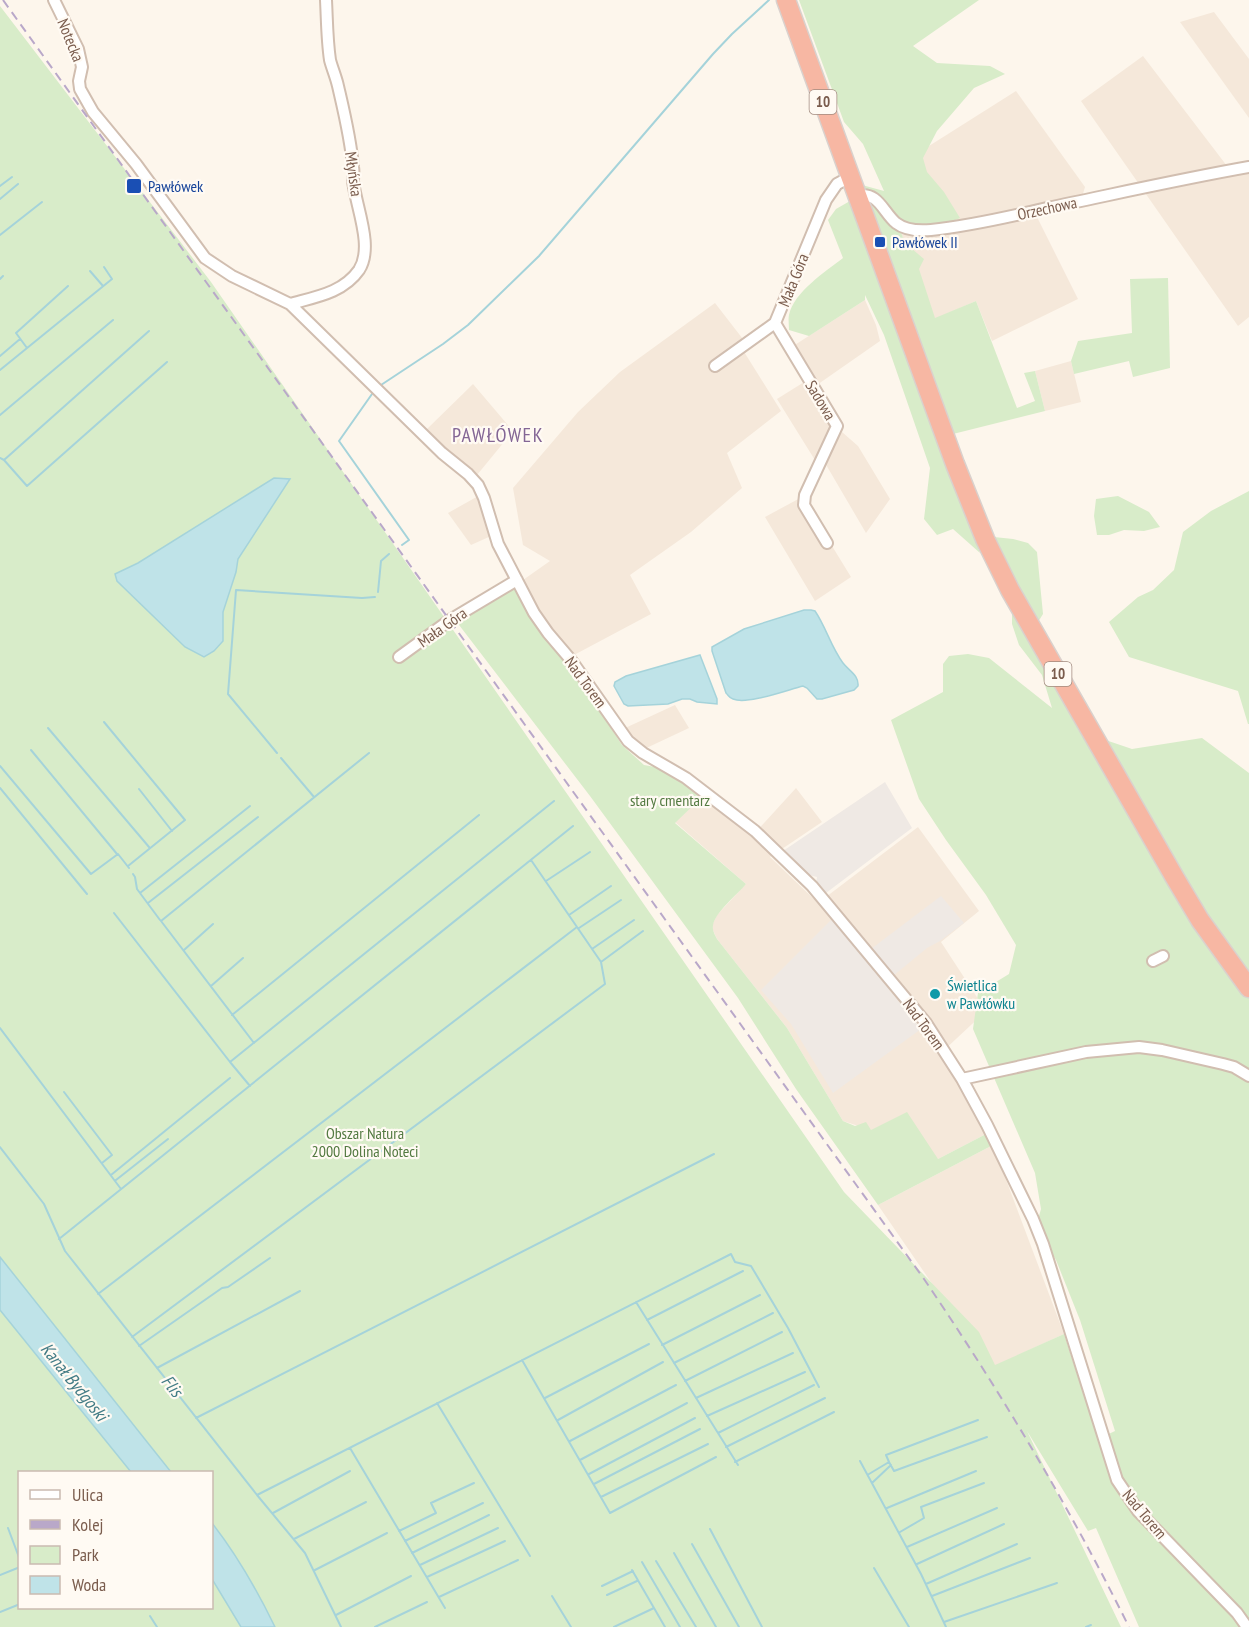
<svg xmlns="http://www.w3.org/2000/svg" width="1249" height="1627" font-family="'PT Sans Narrow',sans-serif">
  <rect width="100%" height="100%" fill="#fdf6ec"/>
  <!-- residential -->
  <path fill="#f5e8da" d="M 1214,12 L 1249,59 L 1249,118 L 1180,22 Z
    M 1143,56 L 1227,166 L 1249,162 L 1249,317 L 1238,326 L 1081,101 Z
    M 1016,91 L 1085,187 L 1082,197 L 1032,207 L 1078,299 L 992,341 L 976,301 L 935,319 L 885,192 L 910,158 Z
    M 865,300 L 876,325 L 880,341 L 814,387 L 837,426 L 818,465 L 777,399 L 809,379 L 790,348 Z
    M 715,303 L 746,343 L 741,347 L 781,411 L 727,453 L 742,488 L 691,532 L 630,575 L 651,614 L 574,655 L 544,620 L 523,580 L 550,561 L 523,545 L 513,488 L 578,412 L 620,372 Z
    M 1071,361 L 1081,402 L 1045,411 L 1035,371 Z
    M 473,384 L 513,431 L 477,475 L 426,430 Z
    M 842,432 L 858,446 L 890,499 L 866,533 L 825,463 Z
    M 480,495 L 491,536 L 471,545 L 448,513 Z
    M 802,497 L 851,577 L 815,601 L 765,517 Z
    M 675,705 L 689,728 L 640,751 L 623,729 Z
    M 796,788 L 822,822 L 770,857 L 818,903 L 918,827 L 979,911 L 941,942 L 986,1011 L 941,1053 L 988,1133 L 938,1159 L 871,1130 L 843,1121 L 787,1028 L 717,939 L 712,928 L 713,923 L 717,915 L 746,884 L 675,822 L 703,796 L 754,834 Z
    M 993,1145 L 1064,1334 L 990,1368 L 878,1205 Z"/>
  <!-- industrial -->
  <path fill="#efe9e4" d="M 885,782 L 912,828 L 826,893 L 816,885 L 817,877 L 805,874 L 783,851 Z
    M 941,896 L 964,923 L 940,941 L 927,948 L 893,976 L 871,949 Z
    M 832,919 L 921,1029 L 833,1093 L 791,1024 L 761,990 Z"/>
  <!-- green -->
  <path fill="#d8ecc9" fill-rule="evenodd" d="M 799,0 L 979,0 L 913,46 L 937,63 L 990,66 L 1005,74 L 974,88 L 937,131 L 923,158 L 927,172 L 944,192 L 960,218 L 945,224 L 914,226 L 896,219 L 905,243 L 924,259 L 919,269 L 935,318 L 976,301 L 1017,408 L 1035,401 L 1024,373 L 1035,371 L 1045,411 L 953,434 L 862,185 L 884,191 L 863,144 L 844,122 Z
    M 0,6 L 211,282 L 844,1192 L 979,1332 L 995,1365 L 1064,1334 L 1098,1439 L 1115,1431 L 1080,1320 L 1056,1260 L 1045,1241 L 1037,1223 L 1041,1209 L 1035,1173 L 973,1029 L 978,993 L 1009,974 L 1016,945 L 986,895 L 946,840 L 919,799 L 891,720 L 943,692 L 943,664 L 949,656 L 968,654 L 989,658 L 1052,708 L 1042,675 L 1019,645 L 1012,624 L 1012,610 L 1063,698 L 1079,731 L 1132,749 L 1202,738 L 1249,773 L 1249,1627 L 1139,1627 L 1096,1528 L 1088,1531 L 1027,1431 L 1121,1627 L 0,1627 ZM 20,1472 L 212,1472 L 212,1608 L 20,1608 Z
    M 850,201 L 980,553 L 953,529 L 937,535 L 924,519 L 930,468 L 884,335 L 865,295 L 865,300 L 809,336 L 789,330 C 789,325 788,319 789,315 C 794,292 825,272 843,258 L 828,220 L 836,209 Z
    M 1168,278 L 1170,368 L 1133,377 L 1129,361 L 1074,374 L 1071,361 L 1078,341 L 1132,333 L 1130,279 Z
    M 1249,491 L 1249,724 L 1248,724 L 1238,691 L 1129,657 L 1109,622 L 1138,597 L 1153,590 L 1174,570 L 1183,532 L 1211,511 Z
    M 1118,496 L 1149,512 L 1160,527 L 1144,531 L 1124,530 L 1109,535 L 1097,535 L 1094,516 L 1096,499 Z
    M 994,537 L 1013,539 L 1028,543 L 1037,552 L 1043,614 L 1038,622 L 1017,589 Z
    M 516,585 L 622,745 L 644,765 L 655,767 L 683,782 L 703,796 L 675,823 L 746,884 C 738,894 714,913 713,926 C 712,930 715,935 717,939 L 787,1028 L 843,1121 L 855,1126 L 866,1122 L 871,1130 L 907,1112 L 938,1159 L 988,1133 L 993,1145 L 878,1205 L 796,1089 L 738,998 L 590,796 L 456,621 Z"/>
  <!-- water -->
  <path fill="#bfe3e8" stroke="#a5d3da" stroke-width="1.5" d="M 274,478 L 290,479 L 238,559 L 236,572 L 223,612 L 223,641 L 214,651 L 204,657 L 185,647 L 117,581 L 115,574 L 138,563 Z
    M 804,610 L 811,610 L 815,611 C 826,627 831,647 843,663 C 849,671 859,675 858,686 L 854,690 L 822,699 L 817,699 L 807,688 L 803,686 C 787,690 747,705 733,699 C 729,698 729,696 726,693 L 712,651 L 712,647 L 744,629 Z
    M 700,655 L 717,699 L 717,704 L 697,702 L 690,699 L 682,699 L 668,704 L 628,706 L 624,704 L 614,686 L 615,682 L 626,676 Z
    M 0,1257 L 171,1472 L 131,1472 L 0,1310 Z
    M 212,1523 C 237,1555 257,1590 275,1627 L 241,1627 L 212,1579 Z"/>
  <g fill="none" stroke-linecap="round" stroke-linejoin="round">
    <!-- stream -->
    <path stroke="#a5d3da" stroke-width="2" d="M 0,186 L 12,177
      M 0,199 L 18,184
      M 0,235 L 42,202
      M 90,271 L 103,286
      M 0,279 L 3,276
      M 27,348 L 16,333 L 68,286
      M 0,356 L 20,339
      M 0,370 L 112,279 L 104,267
      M 381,385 L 443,344 L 468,325 L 539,256 L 713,54 L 732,34 L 769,0
      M 372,394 L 339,441 L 409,540 L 402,545
      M 0,415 L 113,320
      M 0,458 L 4,460 L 149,331
      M 4,460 L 27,486 L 167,362
      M 378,592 L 381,561 L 389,554
      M 104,722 L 185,820 L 128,866
      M 48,728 L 149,847
      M 31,750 L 117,854
      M 277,753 L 228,694 L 236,590 L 362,598 L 375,597
      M 281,758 L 314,797
      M 0,766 L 91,874 L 118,854 L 129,868
      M 0,788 L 87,894
      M 139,789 L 172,831
      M 133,874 L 135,877 L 137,889 L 160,920
      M 546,881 L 590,852
      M 140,893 L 250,806
      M 148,903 L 258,817
      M 114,913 L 230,1062
      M 569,915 L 611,886
      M 579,928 L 621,900
      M 592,949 L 634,920
      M 184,950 L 213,924
      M 601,962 L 643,931
      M 211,986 L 243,958
      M 232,1015 L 479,815
      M 0,1028 L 121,1189
      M 254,1043 L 161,921 L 369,753
      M 250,1086 L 230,1062 L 554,801
      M 64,1092 L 112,1155 L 102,1163
      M 0,1147 L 44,1204 L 65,1251 L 257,1495 L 305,1553 L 341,1627
      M 111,1175 L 230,1078
      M 116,1180 L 168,1139
      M 59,1239 L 573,826
      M 98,1294 L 577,927
      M 636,1302 L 738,1465
      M 647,1320 L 743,1271
      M 132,1337 L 605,984 L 601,962 L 531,860
      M 662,1345 L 760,1295
      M 139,1346 L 222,1288 L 228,1287 L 270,1258
      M 522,1360 L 610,1513 L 716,1457
      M 674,1363 L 773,1313
      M 157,1368 L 300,1291
      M 685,1381 L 782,1332
      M 545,1398 L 649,1344
      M 696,1398 L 793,1353
      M 437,1403 L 530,1556
      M 707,1416 L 805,1372
      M 196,1418 L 714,1154
      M 558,1420 L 663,1362
      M 718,1433 L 814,1385
      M 570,1441 L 676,1385
      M 726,1447 L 825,1398
      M 350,1448 L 445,1608
      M 580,1460 L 687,1403
      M 860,1461 L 921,1574 L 946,1627
      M 735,1462 L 834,1412
      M 889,1462 L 894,1471 L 987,1437
      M 589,1474 L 695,1418
      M 869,1474 L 889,1462 L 886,1455 L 978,1420
      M 872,1483 L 891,1465
      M 594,1484 L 700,1429
      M 257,1495 L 731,1254 L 735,1262 L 751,1266 L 788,1328 L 819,1387
      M 601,1497 L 708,1444
      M 887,1508 L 976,1471
      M 273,1513 L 350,1471
      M 8,1528 L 20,1560
      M 710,1529 L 762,1627
      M 399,1531 L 436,1513 L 431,1503 L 474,1483
      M 900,1532 L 924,1518 L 921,1507 L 984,1483
      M 294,1539 L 366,1502
      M 405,1541 L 483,1503
      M 692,1544 L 739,1627
      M 907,1547 L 997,1508
      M 412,1553 L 489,1515
      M 674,1553 L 716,1627
      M 656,1561 L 696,1627
      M 642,1562 L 680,1627
      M 917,1564 L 1004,1524
      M 420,1565 L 498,1528
      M 874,1568 L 909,1627
      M 315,1570 L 387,1533
      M 632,1570 L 665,1627
      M 0,1575 L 20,1567
      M 427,1577 L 505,1541
      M 926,1584 L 1017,1544
      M 602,1586 L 633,1571
      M 607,1595 L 637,1581
      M 552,1596 L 571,1627
      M 932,1596 L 1030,1558
      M 439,1597 L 518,1560
      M 0,1612 L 20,1604
      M 336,1615 L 411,1576
      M 150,1616 L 157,1627
      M 944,1622 L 1057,1583
      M 375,1627 L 427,1602
      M 614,1627 L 654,1608
      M 1086,1627 L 1091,1625"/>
    <defs>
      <path id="street" d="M 54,0 L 78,49 L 82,67 L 79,81 L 80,89 L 93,112 L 136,164 L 205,258 L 232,276 L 290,304 L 442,453 L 468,474 L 478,485 L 484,498 L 498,544 L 534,613 L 548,633 L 571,660 L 628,741 L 643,753 L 686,778 L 755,831 L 812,886 L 926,1023 L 962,1079 L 987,1125 L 1033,1219 L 1043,1244 L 1117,1480 L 1138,1511 L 1237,1613 L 1247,1627
        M 858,196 C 878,191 883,212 896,223 C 905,230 919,231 931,230 C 970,226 1009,217 1047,208 C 1115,194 1181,179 1249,167
        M 290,304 C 315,297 343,293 359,270 C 374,247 356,207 353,181 C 353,176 354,172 353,167 C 351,140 344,112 338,86 C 336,77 332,68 330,60 C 327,40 327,19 326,0
        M 775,323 L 837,426 L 805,495 L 804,505 L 827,543
        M 715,366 L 775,323 L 826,200 L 837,184 L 850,177
        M 399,657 L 450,620 L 517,580
        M 1153,961 L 1163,956
        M 962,1079 L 1086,1052 L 1139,1047 L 1162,1050 L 1223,1064 L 1234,1067 L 1249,1076"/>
      <path id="highway" d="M 786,0 L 955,464 L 985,539 L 1010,590 L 1175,878 L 1200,920 L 1249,988"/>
    </defs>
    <!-- street casing -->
    <use href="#street" stroke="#d1beb0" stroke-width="14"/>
    <!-- highway casing -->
    <use href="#highway" stroke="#dad1cd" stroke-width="21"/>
    <!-- street -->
    <use href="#street" stroke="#fff" stroke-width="10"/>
    <!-- highway -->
    <use href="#highway" stroke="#f7b7a3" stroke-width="18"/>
    <!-- rail -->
    <path stroke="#b9a8c9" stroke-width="2" stroke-dasharray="9 6" stroke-linecap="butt" d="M 3,0 L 924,1279 C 1000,1391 1069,1506 1129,1627"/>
  </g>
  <!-- markers -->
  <g fill="#1a4fb4" stroke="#fffaf3" stroke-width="2">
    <rect x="126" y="178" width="16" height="16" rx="3"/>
    <rect x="874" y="236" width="12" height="12" rx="3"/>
  </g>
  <circle fill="#0f9aa8" stroke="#fffaf3" stroke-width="2" cx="935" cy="994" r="6"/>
  <g text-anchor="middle" stroke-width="4.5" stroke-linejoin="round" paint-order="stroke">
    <!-- shield labels -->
    <g fill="#fffaf3" stroke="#a28b7f" stroke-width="1.5">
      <rect x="809.5" y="90" width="27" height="24" rx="4.5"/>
      <rect x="1044.5" y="662" width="27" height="24" rx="4.5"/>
    </g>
    <g font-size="15" font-weight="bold" fill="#7a5c4d">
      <text x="823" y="107">10</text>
      <text x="1058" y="679">10</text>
    </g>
    <!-- street labels -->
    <g font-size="16" fill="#7a5c4d" stroke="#fffaf3">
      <text transform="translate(71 40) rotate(68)" y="6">Notecka</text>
      <text transform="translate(354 174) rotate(82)" y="6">Młyńska</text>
      <text transform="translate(1047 208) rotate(-12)" y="6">Orzechowa</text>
      <text transform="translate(793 280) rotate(-68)" y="6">Mała Góra</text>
      <text transform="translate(821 400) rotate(59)" y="6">Sadowa</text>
      <text transform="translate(442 627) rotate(-35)" y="6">Mała Góra</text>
      <text transform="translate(586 682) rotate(54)" y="6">Nad Torem</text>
      <text transform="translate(924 1024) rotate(54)" y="6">Nad Torem</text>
      <text transform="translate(1145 1514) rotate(50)" y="6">Nad Torem</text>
    </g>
    <!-- transit labels -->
    <g font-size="16" fill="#164399" stroke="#fffaf3" text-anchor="start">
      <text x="148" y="192">Pawłówek</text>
      <text x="892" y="248">Pawłówek II</text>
    </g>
    <!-- park labels -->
    <g font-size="16" fill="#537a41" stroke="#fffaf3">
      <text x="670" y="806">stary cmentarz</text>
      <text x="365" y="1139">Obszar Natura<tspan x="365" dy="18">2000 Dolina Noteci</tspan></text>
    </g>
    <!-- culture labels -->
    <g font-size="16" fill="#0d838f" stroke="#fffaf3" text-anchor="start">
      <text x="947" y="991">Świetlica<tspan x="947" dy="18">w Pawłówku</tspan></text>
    </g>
    <!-- water labels -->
    <g font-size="18" font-style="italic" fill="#437c86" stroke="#fffaf3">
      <text transform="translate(74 1382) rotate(51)" y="6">Kanał Bydgoski</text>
      <text transform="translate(172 1386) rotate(51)" y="6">Flis</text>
    </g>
    <!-- quarter labels -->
    <g font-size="20" letter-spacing="1.5" fill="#846695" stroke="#fffaf3">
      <text x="498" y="442">PAWŁÓWEK</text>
    </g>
  </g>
  <!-- legend -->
  <rect x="18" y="1471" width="195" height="138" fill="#fffaf3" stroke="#cabbb1" stroke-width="1.5"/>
  <rect x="30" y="1490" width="30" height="9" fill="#ffffff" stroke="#cabbb1" stroke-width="1.5"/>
  <text x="72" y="1501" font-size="18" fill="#7a5c4d">Ulica</text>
  <rect x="30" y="1520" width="30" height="9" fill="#b9a8c9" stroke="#cabbb1" stroke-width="1.5"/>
  <text x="72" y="1531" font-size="18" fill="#7a5c4d">Kolej</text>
  <rect x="30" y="1546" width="30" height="18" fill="#d8ecc9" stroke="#cabbb1" stroke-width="1.5"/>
  <text x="72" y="1561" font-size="18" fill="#7a5c4d">Park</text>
  <rect x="30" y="1576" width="30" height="18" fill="#bfe3e8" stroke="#cabbb1" stroke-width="1.5"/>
  <text x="72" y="1591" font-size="18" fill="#7a5c4d">Woda</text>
</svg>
